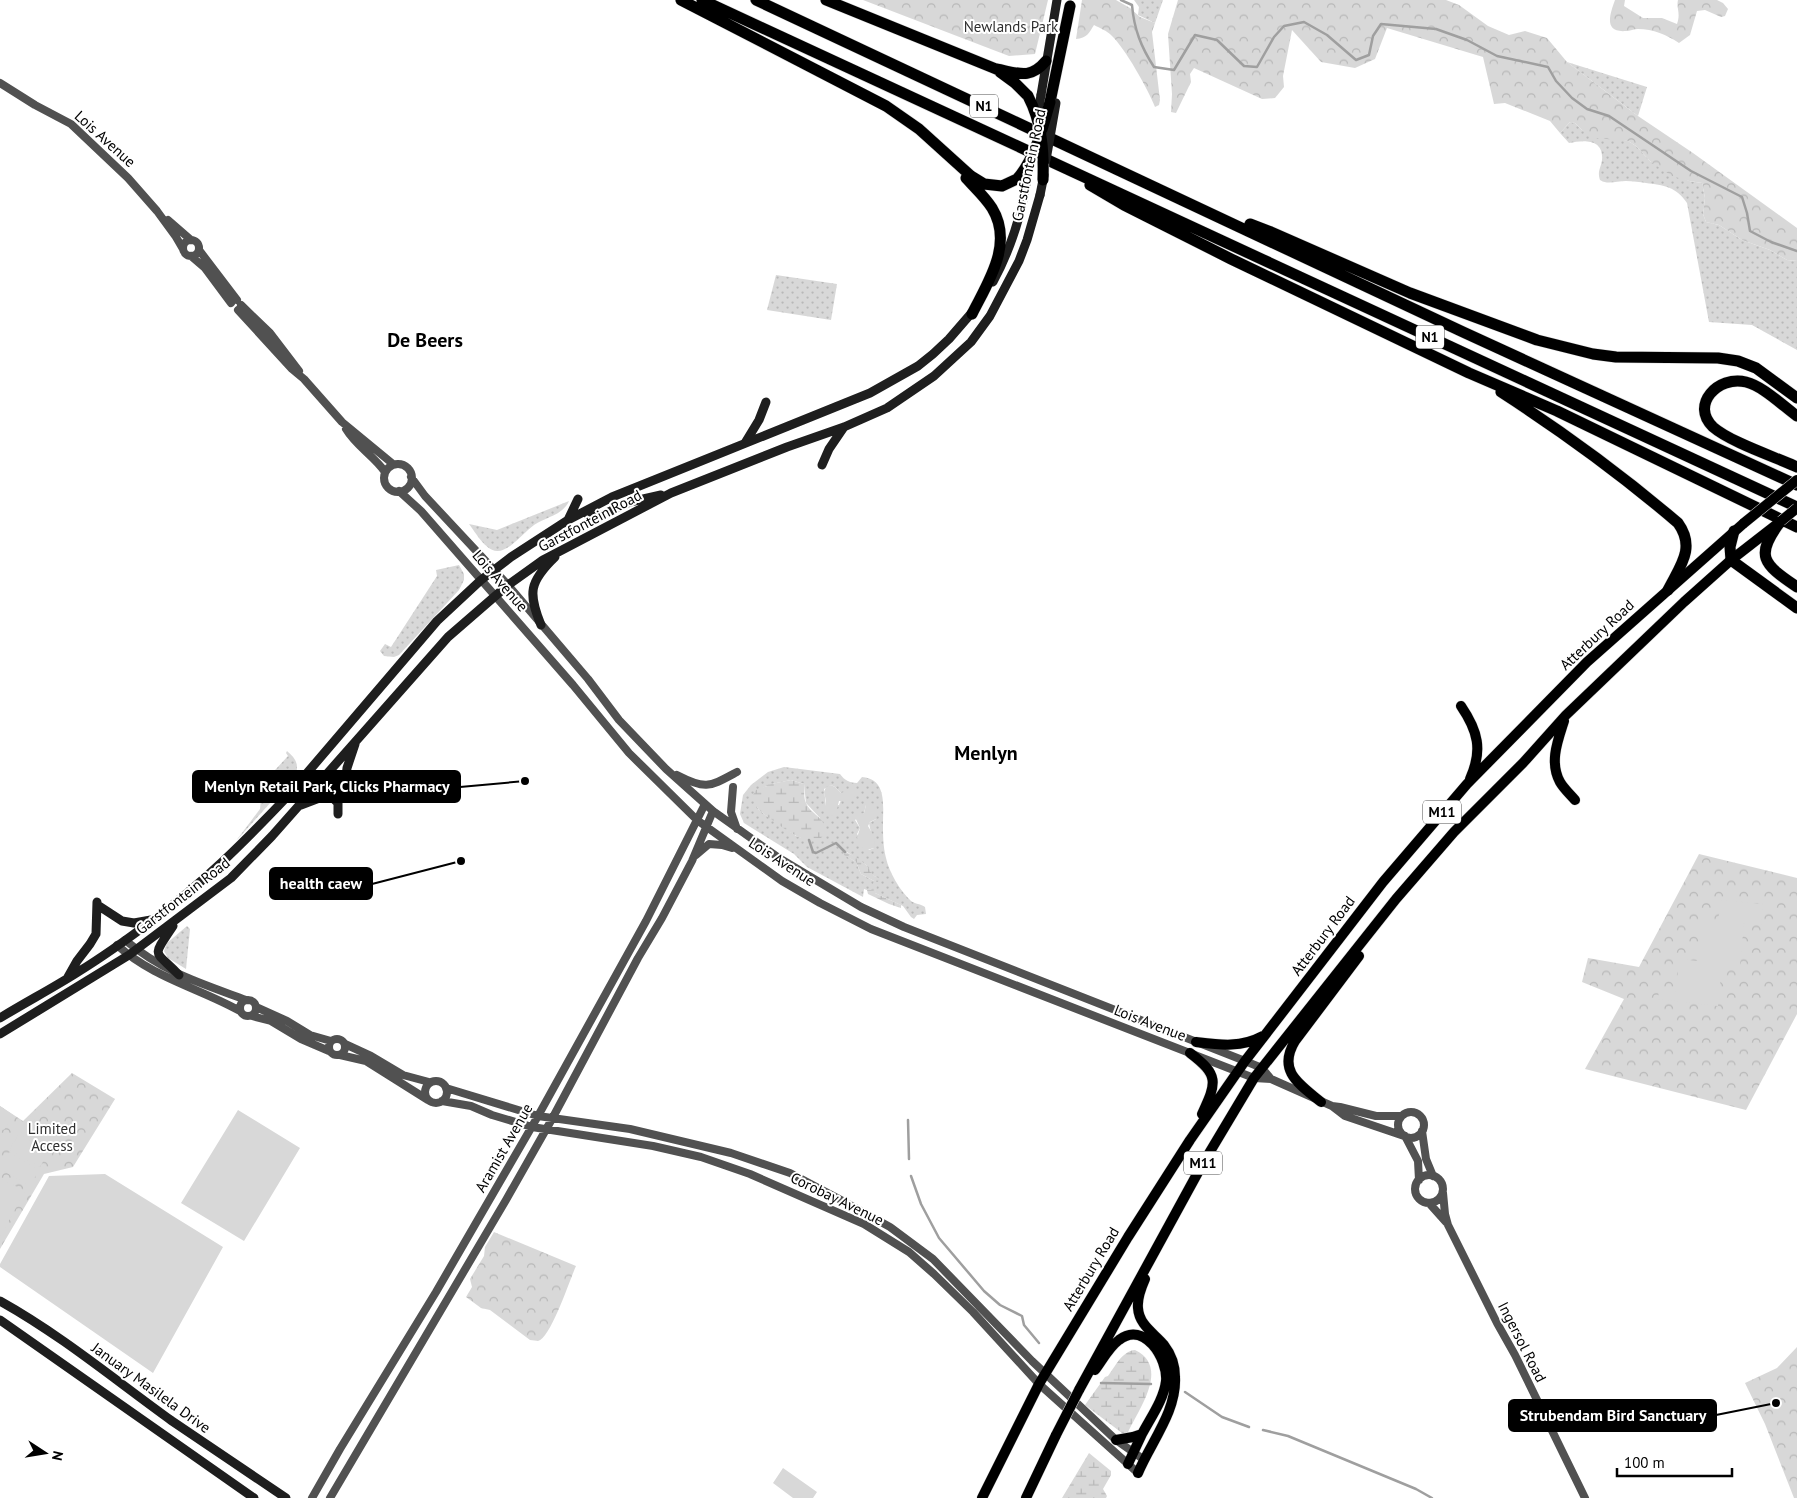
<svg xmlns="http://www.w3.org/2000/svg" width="1797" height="1498" font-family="'PT Sans',sans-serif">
  <defs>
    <pattern id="grass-dots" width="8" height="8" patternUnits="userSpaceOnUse" patternTransform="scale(1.25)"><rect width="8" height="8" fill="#d8d8d8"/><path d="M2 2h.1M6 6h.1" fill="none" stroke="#b8b8b8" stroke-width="1.8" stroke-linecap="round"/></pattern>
    <pattern id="forest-crowns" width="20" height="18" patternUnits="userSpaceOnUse" patternTransform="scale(1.25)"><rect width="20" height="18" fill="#d8d8d8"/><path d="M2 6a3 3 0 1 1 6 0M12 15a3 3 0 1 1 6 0" fill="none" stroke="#b8b8b8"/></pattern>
    <pattern id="wetland-marsh" width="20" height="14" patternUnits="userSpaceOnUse" patternTransform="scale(1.25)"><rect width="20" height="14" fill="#d8d8d8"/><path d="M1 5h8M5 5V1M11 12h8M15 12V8" fill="none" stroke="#b8b8b8"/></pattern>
  </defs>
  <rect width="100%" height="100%" fill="#fff"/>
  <!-- grass -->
  <path fill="url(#grass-dots)" fill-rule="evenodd" d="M 1134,0 L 1163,0 L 1155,23 L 1138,15 L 1139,7 Z
    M 1567,62 L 1647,87 L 1638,116 Z
    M 1570,122 L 1575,123 L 1582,130 L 1628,141 L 1636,146 L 1651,162 L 1689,181 L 1702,183 L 1705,198 L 1703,214 L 1706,222 L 1719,225 L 1742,240 L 1770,250 L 1787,260 L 1797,261 L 1797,350 L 1752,325 L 1709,322 L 1687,203 C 1677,187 1663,185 1646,183 C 1640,182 1633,181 1626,181 C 1616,181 1608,185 1600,180 C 1597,171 1601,168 1602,160 C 1604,138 1583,140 1569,143 L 1560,133 Z
    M 776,275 L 837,284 L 831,320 L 767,310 Z
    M 569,501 C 563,515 546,517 534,525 C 524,532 509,552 497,551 C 485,550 476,533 469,524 L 497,530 Z
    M 459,565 L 464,574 L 464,580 L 459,590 L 399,655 L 394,657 L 384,656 L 380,651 L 385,644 L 391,647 L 437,576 L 436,570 Z
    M 287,751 C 295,758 299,763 296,774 L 236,841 L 260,809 L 261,799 L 258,780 L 260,778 L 263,783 L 288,756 L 286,753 Z
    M 784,767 L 840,774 C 844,780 850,783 857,783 L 862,777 C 887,779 883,805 883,823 C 883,835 883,846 886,858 C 889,872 900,891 911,901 C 915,904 921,904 925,907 L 926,914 L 917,915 L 914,919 L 911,917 L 903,906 L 875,893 L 876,877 L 872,875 L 866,865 L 847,852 L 848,857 L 856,862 L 861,874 L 874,881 L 874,886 L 870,891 L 864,889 L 863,897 L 807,867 L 794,854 L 744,823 L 740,814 L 743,795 L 751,785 L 768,772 ZM 791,780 L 804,784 L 806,803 L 820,818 L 809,840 L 796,836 L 760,811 L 756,806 L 759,790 L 767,786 L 767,785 ZM 831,785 L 835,787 L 841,793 L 843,793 L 845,800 L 841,800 L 839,805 L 826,806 L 824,789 ZM 866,805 L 876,819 L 869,823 L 874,848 L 869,850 L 857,834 L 860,828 L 855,820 L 864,813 Z
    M 187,926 L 190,929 L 186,969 L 168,958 L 164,951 L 167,943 Z"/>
  <!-- forest -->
  <path fill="url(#forest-crowns)" d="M 863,0 L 1048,0 L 1035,54 L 1009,56 Z
    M 1082,0 L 1116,0 L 1130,8 L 1140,17 L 1155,23 L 1152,32 L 1160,100 L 1159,105 L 1155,107 C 1148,89 1125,48 1111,35 C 1107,31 1100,28 1094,25 C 1089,33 1087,38 1076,39 Z
    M 1178,0 L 1446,0 L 1459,5 L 1488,26 L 1509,35 L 1525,31 L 1547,38 L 1567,62 L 1638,116 L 1693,153 L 1797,228 L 1797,261 L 1787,260 L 1770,250 L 1742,240 L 1719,225 L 1706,222 L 1703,214 L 1705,198 L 1702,183 L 1689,181 L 1672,176 L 1651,162 L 1636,146 L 1628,141 L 1596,138 L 1582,130 L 1575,123 L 1570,122 L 1560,133 L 1550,121 L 1505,103 L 1494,104 L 1483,57 L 1387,28 L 1375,59 L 1355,68 L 1321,62 L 1292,30 L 1283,76 L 1284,87 L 1275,98 L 1262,99 L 1194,68 L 1190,74 L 1191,82 L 1176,113 L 1171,112 L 1172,94 L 1168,34 Z
    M 1615,0 L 1625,0 L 1624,6 L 1643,18 L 1662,18 L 1677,24 C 1681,13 1676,8 1678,0 L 1717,0 L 1723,3 L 1728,9 L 1725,16 L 1721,17 L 1705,10 L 1697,11 L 1690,35 L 1679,43 C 1667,35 1653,29 1638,29 C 1634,29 1630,31 1626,31 C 1603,33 1610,14 1615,0 Z
    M 1699,854 L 1797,878 L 1797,1014 L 1746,1110 L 1585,1069 L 1624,999 L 1582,982 L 1588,958 L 1639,967 Z
    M 72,1073 L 115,1099 L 73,1167 L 44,1174 L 0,1249 L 0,1106 L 23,1121 Z
    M 494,1232 L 576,1266 C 570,1279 551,1338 538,1341 C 536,1341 533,1340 530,1340 L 490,1310 L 481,1308 L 466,1297 L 472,1287 L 470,1279 L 484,1256 L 485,1247 Z
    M 1797,1347 L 1797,1498 L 1794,1498 L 1765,1424 L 1745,1383 L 1777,1368 Z"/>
  <!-- wetland -->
  <path fill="url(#wetland-marsh)" d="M 791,780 L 804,784 C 805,790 803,797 806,803 C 810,813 822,816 825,827 C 826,831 824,835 821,838 C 807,850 772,819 760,811 L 756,806 L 753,795 L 756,790 L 767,786 L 766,785 Z
    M 845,852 C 852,854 861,860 867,866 C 871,871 871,876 879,878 L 875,893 L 901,905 L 901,908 L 889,904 L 868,894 L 867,890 L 871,890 L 874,881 L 861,874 L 856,862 L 844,855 Z
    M 1135,1350 C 1169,1366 1141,1406 1130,1428 L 1127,1434 L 1122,1433 L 1085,1405 L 1105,1377 L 1108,1376 C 1115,1367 1122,1351 1135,1350 Z
    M 1089,1453 L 1111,1471 L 1111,1475 L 1103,1489 L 1107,1496 L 1106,1498 L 1062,1498 Z"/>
  <!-- garden -->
  <path fill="#d8d8d8" d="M 831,785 L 835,787 L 841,793 L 852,789 L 855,791 L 855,796 L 852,801 L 839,801 L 836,813 L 833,816 L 828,815 L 826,812 L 826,801 L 824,792 L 826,787 Z
    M 870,803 L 875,804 L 878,811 L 876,819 L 870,822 L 868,826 L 875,838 L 874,848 L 867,850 L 862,847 L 857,838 L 860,828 L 855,817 L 858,814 L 864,813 L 866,805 Z
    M 1721,900 L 1763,904 L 1761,925 L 1744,923 L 1740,966 L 1722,965 L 1718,1006 L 1658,999 L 1659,990 L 1676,992 L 1679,959 L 1697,961 L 1701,920 L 1718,921 Z
    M 0,1106 L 13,1115 L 4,1130 L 0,1127 Z
    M 238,1110 L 300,1148 L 244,1241 L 181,1203 Z
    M 29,1116 L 60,1133 L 51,1149 L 20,1132 Z
    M 19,1134 L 49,1151 L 40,1167 L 9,1150 Z
    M 9,1152 L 39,1170 L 30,1186 L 0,1169 Z
    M 105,1174 L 223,1247 L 153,1373 L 0,1267 L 0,1264 L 49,1176 Z
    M 0,1178 L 25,1191 L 0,1237 Z
    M 783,1468 L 817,1492 L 813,1498 L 793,1498 L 773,1483 Z"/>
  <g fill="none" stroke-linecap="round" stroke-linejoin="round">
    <!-- stream -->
    <path stroke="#9f9f9f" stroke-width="2.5" d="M 1121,0 L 1132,5 C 1134,29 1141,47 1154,67 L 1174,70 L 1195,35 L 1217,40 L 1244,66 L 1257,67 L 1274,37 L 1284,26 L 1304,22 L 1327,35 L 1356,60 L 1369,55 L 1373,36 L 1381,24 L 1436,29 L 1467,40 L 1497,56 L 1548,67 L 1556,81 L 1572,98 L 1587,109 L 1609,116 L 1691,171 L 1742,197 L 1747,213 L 1750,231 L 1771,242 L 1797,251
      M 809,840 L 813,852 L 816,853 L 836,843 L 845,852
      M 908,1120 L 909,1159
      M 911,1176 L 921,1204 L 939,1238 L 984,1291 L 1000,1305 L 1022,1316 L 1024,1325 L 1039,1343
      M 1101,1383 L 1151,1384
      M 1185,1392 L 1222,1417 L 1249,1427
      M 1263,1430 L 1288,1436 L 1416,1489 L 1432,1498"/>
    <defs>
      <path id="primary" d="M 1461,706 C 1478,731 1483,750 1470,779
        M 1564,721 C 1558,740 1549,762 1560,782 C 1564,789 1570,794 1575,800
        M 1196,1042 C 1220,1045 1241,1048 1263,1036
        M 1190,1053 C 1219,1075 1217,1082 1202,1114
        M 1321,1102 C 1299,1084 1277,1071 1295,1041 L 1359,956
        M 1095,1370 C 1102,1361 1109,1347 1119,1340 C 1144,1320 1168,1359 1166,1381 C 1164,1399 1151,1417 1142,1434 L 1133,1437 L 1116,1440
        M 1079,1390 L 1202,1165 L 1254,1078 L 1396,899 L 1454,832 L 1523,763 L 1566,715 L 1684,602 L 1731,560 L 1776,525
        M 1128,1464 L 1142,1434
        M 1138,1473 C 1151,1442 1177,1411 1175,1377 C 1175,1365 1171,1354 1164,1345 C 1154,1333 1139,1325 1138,1308 C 1137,1298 1141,1288 1145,1279
        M 982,1498 L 1039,1384 L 1128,1237 L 1190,1140 L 1245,1061 L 1383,882 L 1467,784 L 1587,662 L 1744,523
        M 1026,1498 L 1056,1435"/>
      <path id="motorway" d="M 681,0 L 886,106 L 919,129 L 971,176 L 984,184 L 1002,186 L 1017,179
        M 702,0 L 1797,507
        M 756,0 L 1463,332 L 1797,485
        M 826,0 L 996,69 C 1018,73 1030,80 1046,61
        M 1000,72 L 1015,83 L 1028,96
        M 1050,102 L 1070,6
        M 966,178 C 975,188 985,197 992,208 C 1014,244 988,282 972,314
        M 1090,185 L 1124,205 L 1231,259 L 1469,373 L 1557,411 L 1797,527
        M 1250,224 L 1271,232 L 1410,293 L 1537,340 L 1593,354 L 1616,357 L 1718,358 L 1738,361 L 1756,368 L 1797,398
        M 1501,392 C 1563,432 1622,475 1678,523 C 1696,548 1680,566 1668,590
        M 1797,416 C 1783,406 1763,386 1746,382 C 1718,375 1690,405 1713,427 C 1730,442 1775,457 1797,467
        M 1781,521 C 1754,556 1763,564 1797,587
        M 1734,531 L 1730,547 L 1731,560 L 1797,608"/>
    </defs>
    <!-- primary casing -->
    <use href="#primary" stroke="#dbdbdb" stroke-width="11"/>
    <!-- motorway casing -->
    <use href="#motorway" stroke="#dbdbdb" stroke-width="12"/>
    <!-- tertiary -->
    <path stroke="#515151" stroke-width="8" d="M 0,83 L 35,105 L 71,124 L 128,178 L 157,211 L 176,237 L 183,249
      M 168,220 L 191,240
      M183 248a8 8 0 1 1 16 0a8 8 0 1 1-16 0Z
      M 199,250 L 237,300
      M 191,256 L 205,268 L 231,303
      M 241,305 L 270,333 L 299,371
      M 238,310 L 292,369 L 304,379 L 342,422 L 393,464
      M 346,429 C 356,446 374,456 385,472
      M384 478a14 14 0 1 1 28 0a14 14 0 1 1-28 0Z
      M 411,477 L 425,496 L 508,585 L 588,679 L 619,720 L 666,769 L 713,811 L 779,858 L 861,907 L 904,927 L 1245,1061 L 1262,1068 L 1271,1079
      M 399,491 L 421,511 L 573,685 L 629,753 L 697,820 L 782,881 L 820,903 L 871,929 L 1254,1078 L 1271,1079 L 1332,1106 L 1345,1116 L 1404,1136
      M 677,775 C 706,790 709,787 737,772
      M 733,787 L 731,812 L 737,829
      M 696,855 L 709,844 L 722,845 L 732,848
      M 125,940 C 163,972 200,983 246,1000
      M 117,945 C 153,978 199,988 240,1011
      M240 1008a8 8 0 1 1 16 0a8 8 0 1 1-16 0Z
      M 256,1007 L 287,1021 L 310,1035 L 331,1041
      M 252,1016 L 271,1021 L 301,1039 L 329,1051
      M329 1047a8 8 0 1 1 16 0a8 8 0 1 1-16 0Z
      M 345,1044 L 371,1056 L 403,1075 L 429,1082
      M 340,1055 L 366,1061 L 428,1100
      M425 1092a11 11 0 1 1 22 0a11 11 0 1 1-22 0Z
      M 446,1088 L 538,1116 L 630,1129 L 731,1153 L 790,1173 L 841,1200 L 890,1227 L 933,1259 L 1032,1361 L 1116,1440 L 1143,1459
      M 442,1101 L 471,1106 L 492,1115 L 532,1127 L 653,1146 L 701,1157 L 750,1174 L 864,1224 L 909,1252 L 934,1274 L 973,1312 L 1039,1384 L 1138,1473
      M 1332,1106 L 1340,1107 L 1376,1116 L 1401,1116
      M1398 1125a13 13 0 1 1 26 0a13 13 0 1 1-26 0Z
      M 1422,1131 L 1426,1159 L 1433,1176
      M 1405,1136 L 1418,1161 L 1419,1180
      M1415 1189a14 14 0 1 1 28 0a14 14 0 1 1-28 0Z
      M 1443,1193 L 1445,1214 L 1448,1225 L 1497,1323 L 1515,1355 L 1585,1498
      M 1429,1203 L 1446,1222
      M 312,1498 L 340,1449 L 436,1292 L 538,1116 L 646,921 L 705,804
      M 330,1498 L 506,1200 L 552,1119 L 638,958 L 662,918 L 692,861 L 713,811"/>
    <!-- secondary -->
    <path stroke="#1e1e1e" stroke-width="9" d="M 1041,95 L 1057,0
      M 993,282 C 1009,252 1019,223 1025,191
      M 745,443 L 759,420 L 766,402
      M 822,465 L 829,449 L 844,427
      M 584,512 L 592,516 L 600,516 L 630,502 L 661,495
      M 568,520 L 578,499
      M 541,625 C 528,593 529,582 555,557
      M 345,786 L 347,768 L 355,744
      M 301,805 L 322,797 L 332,797 L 338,803 L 338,814
      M 99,906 L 122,921 L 134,923 L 151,920
      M 173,926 C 151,959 154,949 179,975
      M 68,977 L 77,961 L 90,944 L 96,934 L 97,902
      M 0,1018 C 26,1002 53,988 78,972 C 104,956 129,938 153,920 C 201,885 244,842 284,800 L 437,621 L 481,580 L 511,557 L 568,520 L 612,497 L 870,393 L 918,366 L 933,354 L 949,339 L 975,309
      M 0,1034 L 129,955 L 231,878 L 272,836 L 448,637 L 508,585 L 543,560 L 671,493 L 787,447 L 844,427 L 887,408 L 934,376 L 971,342 L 990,316 L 1019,261 L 1027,240 L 1040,195
      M 0,1301 C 61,1335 115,1380 172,1421 C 210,1447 248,1472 286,1498
      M 0,1320 L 254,1498"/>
    <!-- primary -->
    <use href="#primary" stroke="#000" stroke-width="10"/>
    <!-- motorway -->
    <use href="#motorway" stroke="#000" stroke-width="11"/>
    <defs>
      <path id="primary-bridge" d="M 1781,521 L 1797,508
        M 1744,523 L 1797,480
        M 1056,1435 L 1079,1390"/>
      <path id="motorway-bridge" d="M 1028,96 C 1042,123 1044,151 1043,180
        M 1017,179 C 1035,159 1043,127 1050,102"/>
    </defs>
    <!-- primary-bridge casing -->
    <use href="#primary-bridge" stroke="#dbdbdb" stroke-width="11" stroke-linecap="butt"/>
    <!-- motorway-bridge casing -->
    <use href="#motorway-bridge" stroke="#dbdbdb" stroke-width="12" stroke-linecap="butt"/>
    <!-- secondary-bridge -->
    <path stroke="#1e1e1e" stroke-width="9" d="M 1037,119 L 1041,95
      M 1046,160 L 1056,103
      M 1025,191 L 1029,164
      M 1040,195 L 1044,175"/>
    <!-- primary-bridge -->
    <use href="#primary-bridge" stroke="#000" stroke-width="10"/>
    <!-- motorway-bridge -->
    <use href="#motorway-bridge" stroke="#000" stroke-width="11"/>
  </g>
  <g text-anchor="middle" stroke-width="4" stroke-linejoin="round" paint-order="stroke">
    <!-- shield labels -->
    <g fill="#fff" stroke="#4c4c4c" stroke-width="1">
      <rect x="970" y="94.5" width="28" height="23" rx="4"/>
      <rect x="1416" y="325.5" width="28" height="23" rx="4"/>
      <rect x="1423" y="800.5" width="38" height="23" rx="4"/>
      <rect x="1184" y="1151.5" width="38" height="23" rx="4"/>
    </g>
    <g font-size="14" font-weight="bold" fill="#000">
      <text x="984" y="111">N1</text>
      <text x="1430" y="342">N1</text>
      <text x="1442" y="817">M11</text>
      <text x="1203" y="1168">M11</text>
    </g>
    <!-- park labels -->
    <g font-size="15" fill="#2f2f2f" stroke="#fff">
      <text x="1011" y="32">Newlands Park</text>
      <text x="52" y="1134">Limited<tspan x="52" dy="17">Access</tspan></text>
    </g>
    <!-- street labels -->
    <g font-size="15" fill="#000" stroke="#fff">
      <text transform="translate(105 139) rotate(42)" y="5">Lois Avenue</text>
      <text transform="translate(1029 165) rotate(-78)" y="5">Garstfontein Road</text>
      <text transform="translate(590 521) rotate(-28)" y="5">Garstfontein Road</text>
      <text transform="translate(500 581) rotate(49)" y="5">Lois Avenue</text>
      <text transform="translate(1597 635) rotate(-43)" y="5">Atterbury Road</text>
      <text transform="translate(782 862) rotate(33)" y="5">Lois Avenue</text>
      <text transform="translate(183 896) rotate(-38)" y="5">Garstfontein Road</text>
      <text transform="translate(1323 936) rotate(-53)" y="5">Atterbury Road</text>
      <text transform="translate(1150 1023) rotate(21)" y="5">Lois Avenue</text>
      <text transform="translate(504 1148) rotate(-60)" y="5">Aramist Avenue</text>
      <text transform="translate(837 1199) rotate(26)" y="5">Corobay Avenue</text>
      <text transform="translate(1091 1269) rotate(-59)" y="5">Atterbury Road</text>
      <text transform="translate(1522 1342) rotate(63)" y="5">Ingersol Road</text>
      <text transform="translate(151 1388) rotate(36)" y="5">January Masilela Drive</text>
    </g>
    <!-- district labels -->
    <g font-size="20" font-weight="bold" fill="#000" stroke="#fff">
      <text x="425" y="347">De Beers</text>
      <text x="986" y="760">Menlyn</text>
    </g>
  </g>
  <!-- callouts -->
  <path fill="none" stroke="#000" stroke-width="2" d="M525 781L460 787M461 861L372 884M1776 1403L1716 1415"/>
  <g fill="#000" stroke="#fff" stroke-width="2">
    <circle cx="525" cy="781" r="5"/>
    <circle cx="461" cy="861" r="5"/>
    <circle cx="1776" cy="1403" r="5"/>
  </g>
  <g fill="#000" stroke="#000" stroke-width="2">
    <rect x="193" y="771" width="267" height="31" rx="5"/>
    <rect x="270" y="868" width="102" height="31" rx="5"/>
    <rect x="1509" y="1400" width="207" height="31" rx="5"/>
  </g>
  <g font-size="16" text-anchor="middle" font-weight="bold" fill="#fff">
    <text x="327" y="792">Menlyn Retail Park, Clicks Pharmacy</text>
    <text x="321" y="889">health caew</text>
    <text x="1613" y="1421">Strubendam Bird Sanctuary</text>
  </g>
  <!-- north arrow -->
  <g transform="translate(45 1453) rotate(102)" stroke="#ffffff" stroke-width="4" paint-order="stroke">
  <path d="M0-4L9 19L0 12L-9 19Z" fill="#000000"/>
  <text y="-8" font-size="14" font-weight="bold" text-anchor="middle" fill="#000000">N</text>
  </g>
  <!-- scale -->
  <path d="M1617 1468v8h115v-8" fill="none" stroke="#000000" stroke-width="2.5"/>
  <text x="1624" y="1468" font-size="15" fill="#000000" stroke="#ffffff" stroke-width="4" paint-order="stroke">100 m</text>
</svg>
